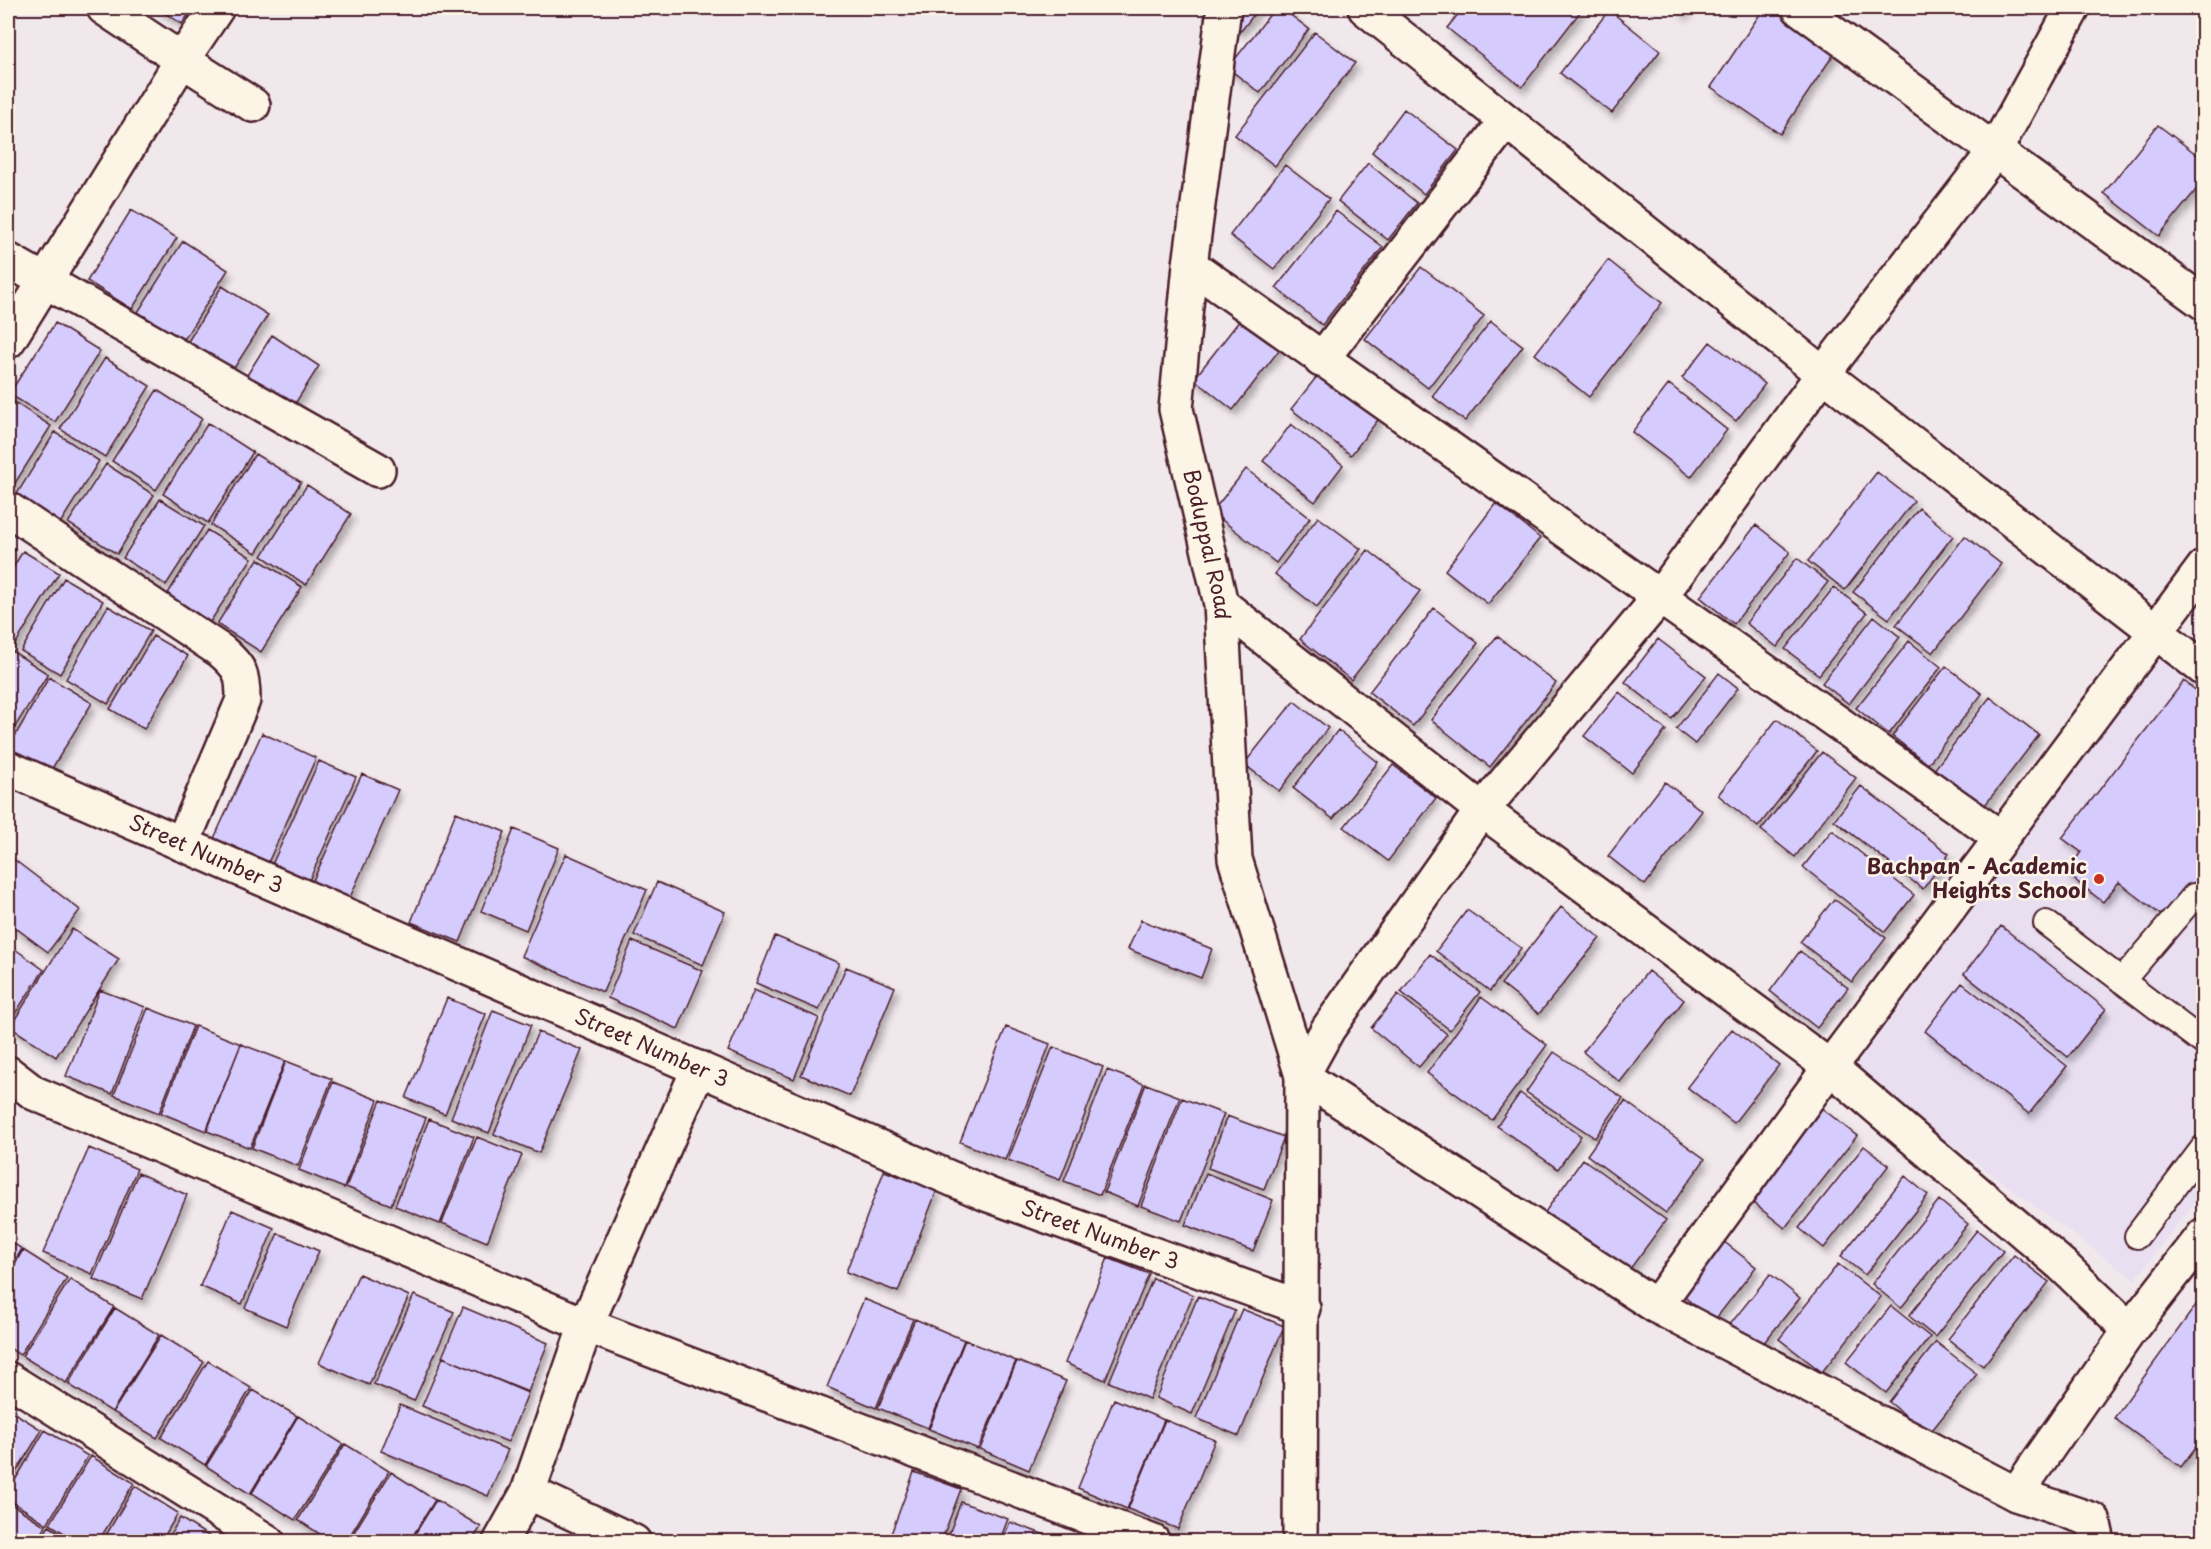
<svg xmlns="http://www.w3.org/2000/svg" width="2211" height="1549" font-family="'Playpen Sans',sans-serif">
  <defs>
    <filter id="shadow"><feDropShadow dx="3.5" dy="6" stdDeviation="3" flood-color="#0004"/></filter>
  </defs>
  <rect width="100%" height="100%" fill="#f1e8ec"/>
  <filter id="ink" filterUnits="userSpaceOnUse"><feTurbulence type="fractalNoise" baseFrequency=".0167" numOctaves="2"/><feDisplacementMap in="SourceGraphic" scale="12" xChannelSelector="R" yChannelSelector="G"/><feConvolveMatrix kernelMatrix="1 2 1 2 8 2 1 2 1" color-interpolation-filters="sRGB"/></filter>
  <g filter="url(#ink)">
    <!-- built -->
    <path fill="#e9dff1" d="M 2162,653 L 2203,687 L 2203,1191 L 2135,1280 L 1852,1071 Z"/>
    <!-- building -->
    <path fill="#d6cbfd" stroke="#4a1f2b" stroke-width="1.5" filter="url(#shadow)" d="M 157,8 L 193,8 L 182,24 Z
      M 1232,8 L 1259,8 L 1241,31 L 1224,18 Z
      M 1275,8 L 1281,8 L 1309,29 L 1260,93 L 1228,68 Z
      M 1463,8 L 1583,8 L 1522,87 L 1447,28 Z
      M 1676,8 L 1689,8 L 1684,14 Z
      M 1764,8 L 1771,8 L 1836,51 L 1780,134 L 1711,87 Z
      M 1609,10 L 1660,51 L 1612,113 L 1560,73 Z
      M 1315,32 L 1355,63 L 1275,166 L 1235,135 Z
      M 1404,109 L 1458,150 L 1424,194 L 1372,152 Z
      M 2158,125 L 2204,160 L 2204,180 L 2159,236 L 2104,193 Z
      M 1368,163 L 1417,203 L 1388,240 L 1338,201 Z
      M 1285,165 L 1329,199 L 1274,269 L 1230,235 Z
      M 131,210 L 177,238 L 132,309 L 87,281 Z
      M 1336,211 L 1383,247 L 1322,325 L 1276,288 Z
      M 183,241 L 228,270 L 183,341 L 138,312 Z
      M 1608,260 L 1662,303 L 1589,397 L 1535,354 Z
      M 1421,267 L 1484,316 L 1428,388 L 1365,339 Z
      M 222,286 L 268,315 L 229,376 L 184,348 Z
      M 8,291 L 13,294 L 8,304 Z
      M 1247,311 L 1286,341 L 1233,410 L 1194,379 Z
      M 1491,321 L 1523,346 L 1465,421 L 1432,396 Z
      M 55,323 L 100,351 L 55,422 L 9,394 Z
      M 272,335 L 319,366 L 291,410 L 244,380 Z
      M 1710,342 L 1765,384 L 1736,421 L 1682,378 Z
      M 105,358 L 150,386 L 105,457 L 60,429 Z
      M 1322,370 L 1381,416 L 1351,455 L 1291,409 Z
      M 1669,384 L 1727,430 L 1691,477 L 1632,432 Z
      M 157,390 L 202,419 L 156,490 L 112,461 Z
      M 8,398 L 51,426 L 10,491 L 8,489 Z
      M 208,423 L 253,452 L 208,523 L 163,494 Z
      M 1291,424 L 1343,465 L 1315,502 L 1263,461 Z
      M 55,432 L 99,461 L 59,525 L 15,497 Z
      M 255,454 L 301,482 L 256,553 L 211,525 Z
      M 106,464 L 154,495 L 117,554 L 68,523 Z
      M 1246,469 L 1310,518 L 1276,563 L 1212,512 Z
      M 1877,472 L 1914,501 L 1845,590 L 1808,561 Z
      M 307,485 L 351,514 L 306,585 L 262,556 Z
      M 160,499 L 204,526 L 166,585 L 123,558 Z
      M 1496,503 L 1540,538 L 1488,604 L 1445,570 Z
      M 1919,508 L 1953,536 L 1889,619 L 1853,592 Z
      M 1318,517 L 1361,549 L 1317,607 L 1275,574 Z
      M 1756,525 L 1790,552 L 1734,624 L 1700,597 Z
      M 207,530 L 252,558 L 210,622 L 167,595 Z
      M 1965,536 L 2001,564 L 1933,653 L 1896,625 Z
      M 8,545 L 15,550 L 8,562 Z
      M 1368,550 L 1420,591 L 1351,680 L 1300,639 Z
      M 23,551 L 59,573 L 13,648 L 8,644 L 8,576 Z
      M 1797,558 L 1828,582 L 1777,647 L 1746,623 Z
      M 258,559 L 302,587 L 261,652 L 217,624 Z
      M 64,578 L 103,601 L 60,674 L 21,651 Z
      M 1834,587 L 1867,613 L 1819,675 L 1785,649 Z
      M 108,606 L 151,631 L 108,704 L 66,679 Z
      M 1434,608 L 1478,643 L 1413,726 L 1369,692 Z
      M 1874,616 L 1900,637 L 1849,704 L 1822,683 Z
      M 153,636 L 188,656 L 144,729 L 110,709 Z
      M 1497,636 L 1556,683 L 1490,767 L 1431,720 Z
      M 1658,639 L 1706,676 L 1672,719 L 1625,682 Z
      M 1909,641 L 1941,667 L 1889,734 L 1856,708 Z
      M 12,651 L 48,674 L 8,738 L 8,659 Z
      M 1946,666 L 1982,694 L 1928,764 L 1892,736 Z
      M 1719,673 L 1738,688 L 1695,744 L 1676,729 Z
      M 49,677 L 92,703 L 45,780 L 8,757 L 8,748 Z
      M 2184,681 L 2204,697 L 2204,870 L 2166,919 L 2119,882 L 2103,902 L 2066,873 L 2081,852 L 2062,838 Z
      M 1619,692 L 1666,730 L 1632,773 L 1584,736 Z
      M 1990,697 L 2039,735 L 1979,813 L 1930,775 Z
      M 1294,701 L 1328,728 L 1279,791 L 1244,764 Z
      M 1777,719 L 1817,751 L 1758,827 L 1718,795 Z
      M 1338,730 L 1378,762 L 1333,819 L 1293,788 Z
      M 262,733 L 316,758 L 265,869 L 211,845 Z
      M 1822,752 L 1856,778 L 1795,857 L 1761,830 Z
      M 319,761 L 356,777 L 307,885 L 270,869 Z
      M 1393,765 L 1436,798 L 1388,861 L 1344,827 Z
      M 362,774 L 398,790 L 347,904 L 310,887 Z
      M 1665,782 L 1702,811 L 1645,885 L 1608,856 Z
      M 1861,786 L 1949,854 L 1923,889 L 1834,820 Z
      M 456,812 L 505,832 L 460,942 L 411,922 Z
      M 514,829 L 559,848 L 526,930 L 481,911 Z
      M 1832,830 L 1914,895 L 1885,932 L 1803,867 Z
      M 566,854 L 647,890 L 603,992 L 521,956 Z
      M 8,855 L 80,910 L 48,952 L 8,922 Z
      M 657,882 L 725,912 L 703,965 L 634,935 Z
      M 1834,899 L 1886,938 L 1852,982 L 1800,942 Z
      M 1561,907 L 1600,938 L 1539,1014 L 1501,984 Z
      M 1467,910 L 1521,948 L 1490,991 L 1436,951 Z
      M 1141,920 L 1212,949 L 1201,978 L 1128,949 Z
      M 2001,926 L 2106,1009 L 2068,1057 L 1964,974 Z
      M 72,929 L 119,959 L 56,1057 L 10,1027 Z
      M 775,936 L 839,963 L 819,1010 L 756,983 Z
      M 632,941 L 703,971 L 678,1029 L 608,998 Z
      M 8,944 L 44,970 L 8,1024 Z
      M 1800,951 L 1848,988 L 1817,1028 L 1770,991 Z
      M 1430,954 L 1480,992 L 1450,1030 L 1401,992 Z
      M 846,967 L 895,987 L 850,1096 L 801,1075 Z
      M 1648,971 L 1684,1000 L 1620,1082 L 1583,1052 Z
      M 1962,983 L 2067,1066 L 2029,1114 L 1925,1031 Z
      M 100,990 L 145,1007 L 112,1094 L 66,1076 Z
      M 754,990 L 819,1018 L 794,1079 L 728,1051 Z
      M 1398,994 L 1447,1034 L 1419,1067 L 1371,1028 Z
      M 1481,997 L 1547,1045 L 1492,1120 L 1427,1073 Z
      M 447,998 L 486,1014 L 445,1114 L 406,1098 Z
      M 148,1008 L 193,1026 L 159,1113 L 114,1095 Z
      M 493,1010 L 531,1025 L 489,1133 L 451,1118 Z
      M 195,1026 L 241,1044 L 206,1131 L 161,1113 Z
      M 1006,1027 L 1050,1044 L 1005,1160 L 960,1142 Z
      M 1732,1029 L 1779,1065 L 1734,1123 L 1687,1087 Z
      M 538,1032 L 582,1050 L 539,1153 L 494,1134 Z
      M 241,1044 L 285,1061 L 250,1148 L 207,1131 Z
      M 1053,1047 L 1103,1067 L 1060,1180 L 1008,1160 Z
      M 1554,1052 L 1623,1098 L 1595,1138 L 1526,1092 Z
      M 286,1061 L 332,1079 L 298,1166 L 252,1148 Z
      M 1107,1070 L 1144,1084 L 1100,1195 L 1064,1181 Z
      M 333,1082 L 378,1100 L 344,1188 L 299,1170 Z
      M 1146,1084 L 1180,1097 L 1138,1206 L 1104,1192 Z
      M 1520,1093 L 1581,1136 L 1558,1169 L 1497,1126 Z
      M 1182,1098 L 1224,1114 L 1181,1221 L 1141,1206 Z
      M 381,1100 L 426,1118 L 391,1205 L 346,1187 Z
      M 1625,1101 L 1705,1159 L 1666,1213 L 1587,1155 Z
      M 1819,1106 L 1857,1136 L 1785,1228 L 1747,1198 Z
      M 1227,1116 L 1284,1137 L 1264,1189 L 1208,1168 Z
      M 429,1119 L 474,1137 L 440,1224 L 395,1206 Z
      M 477,1137 L 522,1155 L 487,1242 L 442,1223 Z
      M 1864,1146 L 1889,1165 L 1824,1248 L 1799,1228 Z
      M 89,1148 L 137,1169 L 92,1274 L 43,1253 Z
      M 1583,1159 L 1666,1220 L 1627,1273 L 1545,1212 Z
      M 884,1171 L 937,1190 L 898,1292 L 846,1272 Z
      M 138,1173 L 187,1195 L 142,1299 L 93,1279 Z
      M 1206,1173 L 1273,1200 L 1253,1251 L 1185,1225 Z
      M 1905,1176 L 1928,1195 L 1865,1275 L 1841,1256 Z
      M 1939,1200 L 1968,1224 L 1901,1308 L 1872,1284 Z
      M 232,1210 L 274,1228 L 242,1304 L 200,1286 Z
      M 1977,1230 L 2003,1251 L 1935,1337 L 1909,1316 Z
      M 278,1233 L 319,1251 L 286,1326 L 245,1308 Z
      M 1718,1237 L 1756,1267 L 1714,1321 L 1676,1290 Z
      M 8,1240 L 22,1249 L 8,1272 Z
      M 23,1250 L 67,1278 L 20,1355 L 8,1347 L 8,1276 Z
      M 2014,1255 L 2049,1282 L 1983,1366 L 1948,1339 Z
      M 1108,1258 L 1149,1274 L 1105,1380 L 1065,1363 Z
      M 1838,1264 L 1881,1297 L 1822,1372 L 1779,1339 Z
      M 359,1274 L 409,1296 L 369,1385 L 319,1363 Z
      M 1770,1274 L 1800,1298 L 1754,1355 L 1724,1332 Z
      M 1153,1278 L 1193,1295 L 1149,1399 L 1109,1382 Z
      M 70,1279 L 114,1307 L 66,1383 L 22,1356 Z
      M 2204,1294 L 2204,1436 L 2181,1467 L 2114,1418 Z
      M 414,1295 L 454,1312 L 414,1401 L 374,1384 Z
      M 1198,1296 L 1235,1311 L 1192,1414 L 1156,1398 Z
      M 864,1299 L 913,1319 L 876,1408 L 827,1387 Z
      M 1891,1306 L 1930,1337 L 1886,1393 L 1846,1362 Z
      M 463,1307 L 548,1343 L 528,1392 L 442,1357 Z
      M 115,1308 L 159,1335 L 112,1412 L 68,1384 Z
      M 1242,1309 L 1284,1326 L 1239,1436 L 1196,1418 Z
      M 915,1319 L 964,1340 L 928,1428 L 878,1408 Z
      M 161,1335 L 204,1362 L 157,1438 L 113,1412 Z
      M 965,1340 L 1016,1361 L 978,1449 L 929,1429 Z
      M 1936,1342 L 1977,1374 L 1929,1434 L 1889,1402 Z
      M 443,1357 L 528,1393 L 508,1442 L 422,1406 Z
      M 208,1361 L 251,1388 L 205,1465 L 161,1438 Z
      M 1017,1361 L 1066,1381 L 1029,1470 L 980,1449 Z
      M 253,1390 L 297,1416 L 250,1494 L 206,1466 Z
      M 1114,1399 L 1164,1420 L 1127,1509 L 1078,1488 Z
      M 400,1405 L 508,1450 L 488,1496 L 381,1451 Z
      M 8,1409 L 42,1430 L 8,1485 Z
      M 298,1416 L 343,1444 L 295,1520 L 252,1493 Z
      M 1165,1420 L 1215,1440 L 1178,1529 L 1128,1509 Z
      M 45,1430 L 88,1456 L 47,1524 L 8,1499 L 8,1492 Z
      M 345,1444 L 389,1471 L 346,1542 L 332,1542 L 298,1520 Z
      M 91,1456 L 134,1483 L 98,1542 L 78,1542 L 50,1524 Z
      M 391,1472 L 435,1500 L 409,1542 L 348,1542 Z
      M 914,1472 L 961,1489 L 941,1542 L 888,1542 Z
      M 135,1486 L 178,1513 L 161,1542 L 102,1542 Z
      M 436,1500 L 481,1527 L 471,1542 L 410,1542 Z
      M 8,1502 L 46,1526 L 37,1542 L 8,1542 Z
      M 961,1502 L 1008,1519 L 999,1542 L 946,1542 Z
      M 180,1518 L 218,1542 L 166,1542 Z
      M 1010,1522 L 1056,1539 L 1055,1542 L 1002,1542 Z
      M 49,1526 L 74,1542 L 39,1542 Z"/>
    <g fill="none" stroke-linecap="round" stroke-linejoin="round">
      <defs>
        <path id="lane" d="M 2046,923 L 2204,1043
          M 2122,981 L 2194,896 L 2204,898
          M 2137,1236 L 2204,1147"/>
        <g id="street">
          <path d="M 217,8 L 182,60 L 253,105"/>
          <path id="s1" d="M 1224,8 L 1190,265 L 1176,409 L 1221,604 L 1235,859 L 1302,1076 L 1656,1306 L 2016,1494 L 2093,1520 L 2098,1542"/>
          <path d="M 1365,8 L 1823,374 L 2204,669"/>
          <path d="M 1799,8 L 2204,303"/>
          <path d="M 8,260 L 378,470"/>
          <path d="M 1190,265 L 2001,838"/>
          <path d="M 8,341 L 182,60 L 104,8"/>
          <path d="M 1321,360 L 1506,121"/>
          <path d="M 8,509 L 221,651 C 241,668 243,674 243,700 L 182,844"/>
          <path d="M 1221,604 L 1482,810 L 1830,1067 L 2062,1265 L 2130,1330"/>
          <path id="s2" d="M 8,768 L 989,1195 L 1303,1308"/>
          <path d="M 8,1073 L 34,1093 L 586,1325 L 1153,1542"/>
          <path d="M 1656,1306 L 1830,1067 L 2204,567"/>
          <path d="M 8,1379 L 268,1542"/>
          <path d="M 528,1492 L 634,1542"/>
          <path d="M 2016,1494 L 2130,1330 L 2204,1235"/>
          <path d="M 500,1542 L 528,1492 L 586,1325 L 699,1068"/>
          <path d="M 1300,1542 L 1302,1076 L 1328,1029 L 1482,810 L 1659,598 L 1823,374 L 1994,152 L 2073,8"/>
        </g>
      </defs>
      <!-- lane casing -->
      <use href="#lane" stroke="#4a1f2b" stroke-width="28"/>
      <!-- street casing -->
      <use href="#street" stroke="#4a1f2b" stroke-width="38"/>
      <!-- lane -->
      <use href="#lane" stroke="#fcf5e5" stroke-width="24"/>
      <!-- street -->
      <use href="#street" stroke="#fcf5e5" stroke-width="33"/>
    </g>
  </g>
  <!-- markers -->
  <circle fill="#c8321e" stroke="#fcf5e5" stroke-width="2" cx="2099" cy="879" r="6"/>
  <g text-anchor="middle" stroke-width="5" stroke-linejoin="round" paint-order="stroke">
    <!-- street labels -->
    <g font-size="21" fill="#4a1f2b" stroke="#fcf5e5">
      <text dy="7" stroke="none"><textPath href="#s1" startOffset="543">Boduppal Road</textPath></text>
      <text dy="7" stroke="none"><textPath href="#s2" startOffset="216">Street Number 3</textPath></text>
      <text dy="7" stroke="none"><textPath href="#s2" startOffset="702">Street Number 3</textPath></text>
      <text dy="7" stroke="none"><textPath href="#s2" startOffset="1188">Street Number 3</textPath></text>
    </g>
    <!-- poi labels -->
    <g font-size="21" font-weight="bold" fill="#4a1f2b" stroke="#fcf5e5" text-anchor="end">
      <text x="2087" y="874">Bachpan - Academic<tspan x="2087" dy="24">Heights School</tspan></text>
    </g>
  </g>
  <!-- margin -->
  <rect width="2211" height="1549" fill="none" stroke="#fcf5e5" stroke-width="30"/>
  <rect x="15" y="15" width="2181" height="1519" fill="none" stroke="#4a1f2b" stroke-width="2" filter="url(#ink)"/>
</svg>
